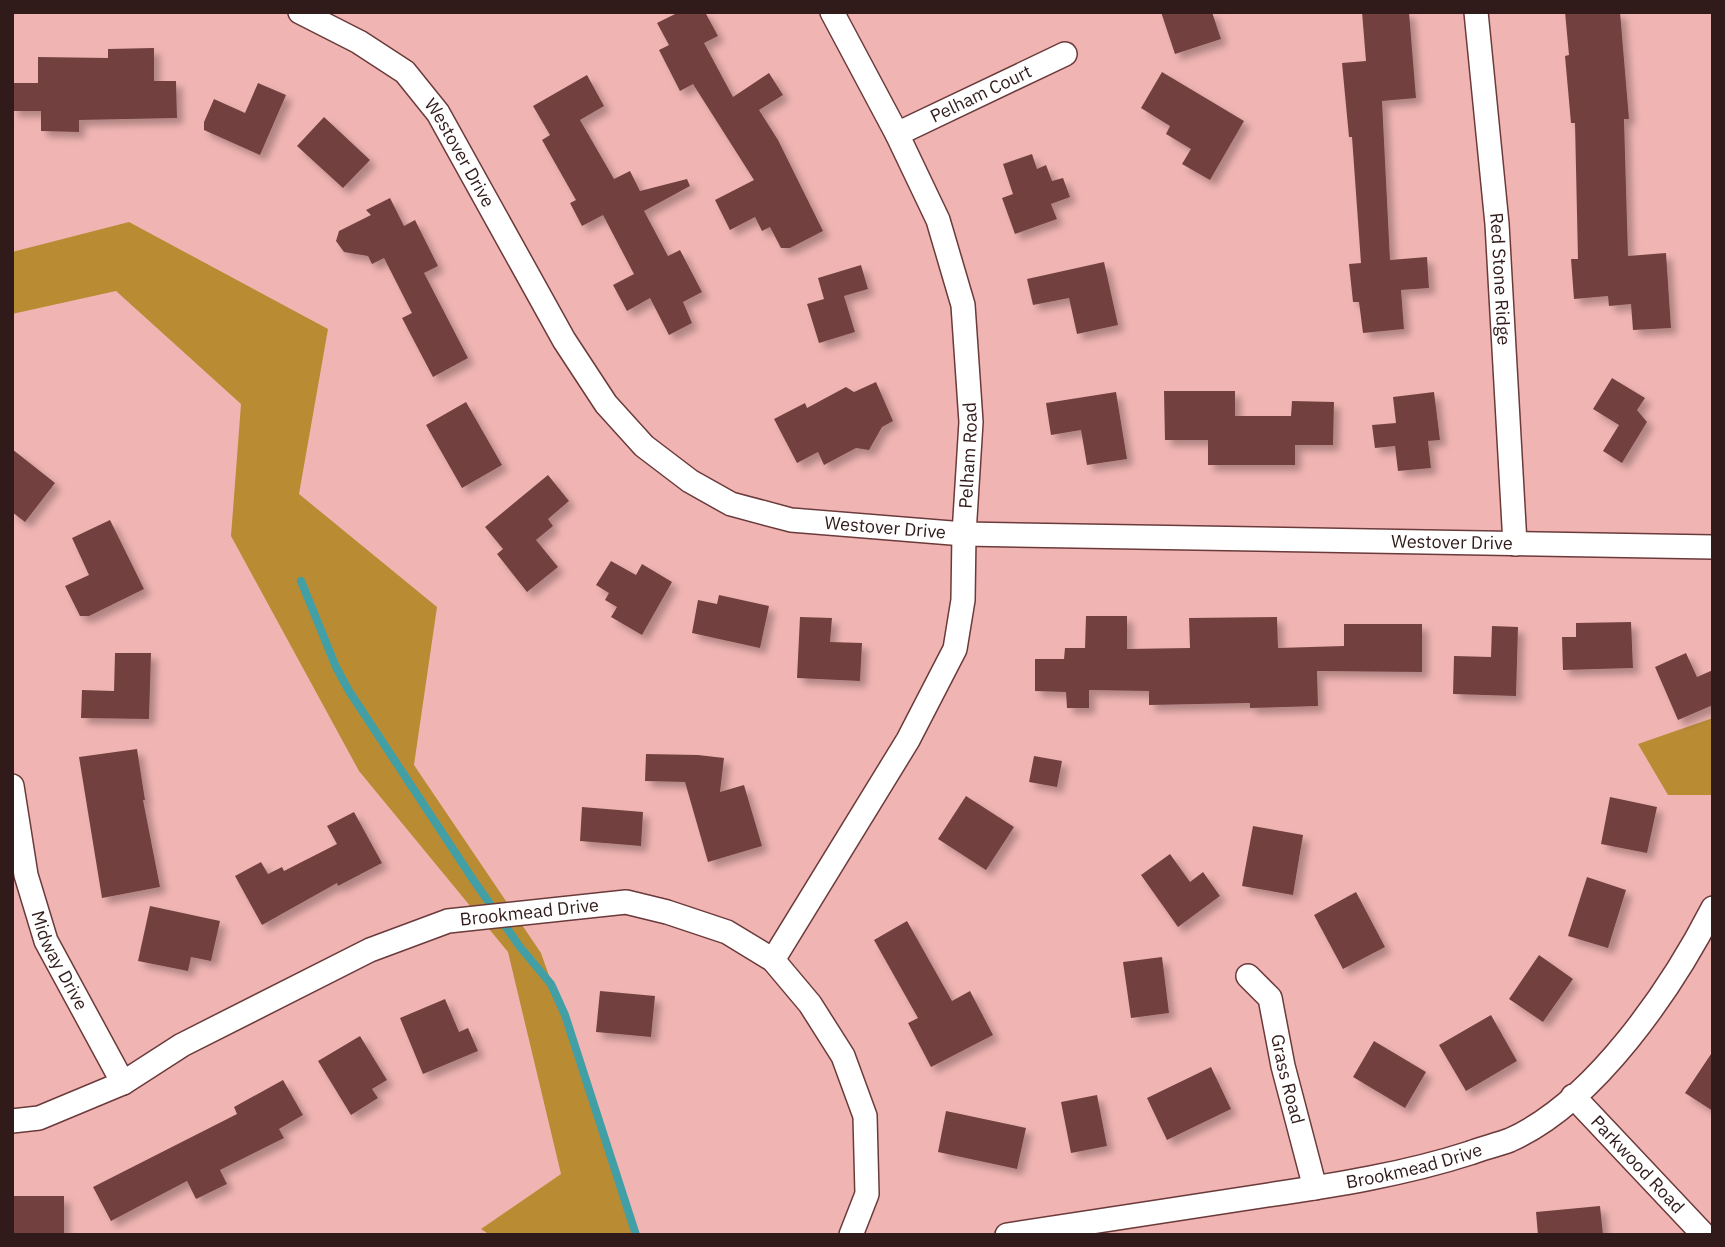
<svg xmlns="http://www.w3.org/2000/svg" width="1725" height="1247" font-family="'IBM Plex Sans',sans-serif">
  <defs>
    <filter id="shadow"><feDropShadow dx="6" dy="6" stdDeviation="3.5" flood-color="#0004"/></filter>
  </defs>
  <rect width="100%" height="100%" fill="#f0b5b3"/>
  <!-- green -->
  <path fill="#b98c34" d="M 129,222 L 328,329 L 299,494 L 437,607 L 414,765 L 541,953 L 640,1235 L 490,1235 L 481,1229 L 561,1174 L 508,952 L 359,771 L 231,536 L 241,404 L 116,291 L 12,314 L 12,252 Z
    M 1713,718 L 1713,795 L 1668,795 L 1638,744 Z"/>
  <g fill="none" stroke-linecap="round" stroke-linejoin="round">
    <!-- stream -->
    <path stroke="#429fa5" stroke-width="8" d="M 301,581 L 336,667 L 349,691 L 472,878 L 520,947 L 551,984 L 565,1015 L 636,1235"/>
  </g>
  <!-- building -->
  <path fill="#734141" filter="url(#shadow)" d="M 679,12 L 705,12 L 718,36 L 704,43 L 733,97 L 769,73 L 783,95 L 759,110 L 778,140 L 823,231 L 790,248 L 781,248 L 770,227 L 762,231 L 755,217 L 730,230 L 715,200 L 754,180 L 693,84 L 680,91 L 659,50 L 669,45 L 657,23 Z
    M 1161,12 L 1212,12 L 1221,39 L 1175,54 Z
    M 1362,12 L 1409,12 L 1416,98 L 1382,101 L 1390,260 L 1427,257 L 1429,288 L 1401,290 L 1404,329 L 1363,333 L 1359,302 L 1353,302 L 1349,264 L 1361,263 L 1352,137 L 1349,137 L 1342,63 L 1366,61 Z
    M 1565,12 L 1620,12 L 1629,119 L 1624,119 L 1628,256 L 1666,253 L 1671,328 L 1633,330 L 1631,304 L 1609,306 L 1608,296 L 1574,299 L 1571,259 L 1578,259 L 1575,123 L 1571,123 L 1565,56 L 1569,55 Z
    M 154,48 L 154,81 L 176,81 L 177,118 L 79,120 L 79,132 L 41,131 L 41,111 L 12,111 L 12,83 L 38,83 L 38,57 L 108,58 L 108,49 Z
    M 1162,72 L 1244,121 L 1210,180 L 1182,164 L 1191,149 L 1166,134 L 1170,126 L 1141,108 Z
    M 587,75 L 604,106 L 580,120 L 614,179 L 630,171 L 640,191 L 687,179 L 690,186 L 644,211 L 668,256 L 680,250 L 702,292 L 683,302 L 692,323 L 669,335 L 650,298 L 627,311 L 613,285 L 634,274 L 603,215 L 582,226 L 570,203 L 576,200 L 542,140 L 550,135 L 533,106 Z
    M 258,83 L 286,95 L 260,155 L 204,130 L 204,122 L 214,99 L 245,113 Z
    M 324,117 L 370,160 L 343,188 L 297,146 Z
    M 1032,154 L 1037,169 L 1046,165 L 1052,181 L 1063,178 L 1070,197 L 1051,204 L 1057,219 L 1015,234 L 1002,198 L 1013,194 L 1003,164 Z
    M 390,198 L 404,226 L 415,220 L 438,266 L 424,273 L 468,358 L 433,377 L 402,318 L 412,313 L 384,258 L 372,264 L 368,256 L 344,252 L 336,241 L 339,231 L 371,215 L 366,210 Z
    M 1104,262 L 1118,325 L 1077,334 L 1069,298 L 1033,305 L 1027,279 Z
    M 861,265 L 868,289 L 844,296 L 855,332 L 819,343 L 807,304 L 824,299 L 818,278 Z
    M 1612,378 L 1645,398 L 1637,410 L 1647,422 L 1622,463 L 1603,451 L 1619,425 L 1593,409 Z
    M 876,382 L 893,421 L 882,427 L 869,450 L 856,448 L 824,465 L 818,452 L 797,463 L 774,419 L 805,403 L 807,408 L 846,387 L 854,392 Z
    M 1164,391 L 1235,391 L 1235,416 L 1291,416 L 1292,401 L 1334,402 L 1333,445 L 1295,445 L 1295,465 L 1208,465 L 1208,440 L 1165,440 Z
    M 1116,392 L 1127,459 L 1087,465 L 1081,430 L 1051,435 L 1046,403 Z
    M 1434,392 L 1440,440 L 1428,441 L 1431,468 L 1398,471 L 1395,446 L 1375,448 L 1372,425 L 1396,423 L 1393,397 Z
    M 466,402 L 502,465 L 462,488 L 426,425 Z
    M 12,449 L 55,483 L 25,522 L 12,512 Z
    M 548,475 L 569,501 L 548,519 L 553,526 L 536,540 L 558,567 L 527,592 L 497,554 L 503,549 L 485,527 Z
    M 110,520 L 144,589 L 89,616 L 80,616 L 65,586 L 89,575 L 72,538 Z
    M 611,561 L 636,575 L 642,564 L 672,582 L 642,635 L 611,617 L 617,607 L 605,600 L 609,593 L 596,585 Z
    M 719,595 L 769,606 L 760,648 L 692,633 L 698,600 L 717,604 Z
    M 1086,616 L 1127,616 L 1127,649 L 1190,648 L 1189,618 L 1277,617 L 1278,648 L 1344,646 L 1344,624 L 1422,624 L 1422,672 L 1317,671 L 1318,706 L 1250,708 L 1250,703 L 1149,705 L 1149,691 L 1089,690 L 1089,708 L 1067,708 L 1066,692 L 1035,691 L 1035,659 L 1064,659 L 1065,648 L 1085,648 Z
    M 800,617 L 832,618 L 830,642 L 862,643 L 860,681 L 797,678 Z
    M 1631,622 L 1633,668 L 1563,670 L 1562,637 L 1576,637 L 1576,623 Z
    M 1492,626 L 1518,627 L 1516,696 L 1453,694 L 1454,656 L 1491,657 Z
    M 115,653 L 151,653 L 149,719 L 81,718 L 82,690 L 114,691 Z
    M 1686,653 L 1697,677 L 1713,670 L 1713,705 L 1678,720 L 1655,667 Z
    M 137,749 L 145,800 L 143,800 L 160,887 L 102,898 L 79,757 Z
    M 646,754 L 698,755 L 724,758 L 720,792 L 744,785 L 762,846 L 708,862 L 685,782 L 645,781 Z
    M 1034,756 L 1062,761 L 1057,787 L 1029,782 Z
    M 966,796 L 1014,827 L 986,870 L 938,839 Z
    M 1610,797 L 1657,807 L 1647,853 L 1601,844 Z
    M 582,807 L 643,812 L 641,846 L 580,841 Z
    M 354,812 L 382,863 L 338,886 L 337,883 L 262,925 L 235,876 L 261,862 L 268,874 L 282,867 L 284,871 L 337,844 L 327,826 Z
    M 1253,826 L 1303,835 L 1293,895 L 1242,886 Z
    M 1170,854 L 1190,882 L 1203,872 L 1220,896 L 1178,927 L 1141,875 Z
    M 1587,877 L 1626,890 L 1608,948 L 1568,936 Z
    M 1356,892 L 1385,947 L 1343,969 L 1314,915 Z
    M 150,906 L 220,921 L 211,961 L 191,957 L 188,971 L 138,961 Z
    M 907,921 L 952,1001 L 970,991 L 993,1035 L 931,1067 L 908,1023 L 918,1018 L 874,940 Z
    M 1539,955 L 1573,979 L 1543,1022 L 1509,999 Z
    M 1162,957 L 1169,1013 L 1131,1018 L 1123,962 Z
    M 600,991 L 655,996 L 651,1037 L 596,1032 Z
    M 445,999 L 459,1032 L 468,1028 L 478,1051 L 423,1074 L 400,1018 Z
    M 1491,1015 L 1517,1061 L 1466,1091 L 1439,1045 Z
    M 360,1036 L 387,1080 L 372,1089 L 378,1098 L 351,1115 L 318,1061 Z
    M 1374,1041 L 1426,1072 L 1405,1108 L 1353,1077 Z
    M 1713,1051 L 1713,1111 L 1685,1093 Z
    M 1211,1067 L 1231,1109 L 1167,1140 L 1147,1098 Z
    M 283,1080 L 303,1115 L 279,1129 L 284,1138 L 220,1170 L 227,1184 L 196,1199 L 187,1181 L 111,1221 L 93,1187 L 237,1114 L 234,1107 Z
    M 1097,1095 L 1107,1146 L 1071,1153 L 1061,1102 Z
    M 946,1111 L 1026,1128 L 1017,1169 L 938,1152 Z
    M 13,1196 L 64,1196 L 64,1234 L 13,1235 Z
    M 1600,1206 L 1603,1235 L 1538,1235 L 1536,1212 Z"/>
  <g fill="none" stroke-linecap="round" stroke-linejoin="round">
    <defs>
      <g id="street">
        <path id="s1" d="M 300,12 L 359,42 L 405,72 L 438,113 L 564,340 L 606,404 L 644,446 L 690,481 L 731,504 L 791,520 L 964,534 L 1713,547"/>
        <path id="s2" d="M 1476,12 L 1497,224 L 1515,544"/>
        <path id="s3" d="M 897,134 L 1065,54"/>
        <path id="s4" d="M 12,786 L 26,875 L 46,941 L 123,1083"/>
        <path id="s5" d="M 773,960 L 908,740 L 955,649 L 963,600 L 964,534 L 971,422 L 963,305 L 938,220 L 897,134 L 832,12"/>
        <path id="s6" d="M 1248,976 L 1270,998 L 1283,1066 L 1315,1188"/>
        <path id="s7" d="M 1573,1096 L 1704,1235"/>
        <path id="s8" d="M 12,1121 L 39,1118 L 123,1083 L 182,1045 L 370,950 L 448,921 L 626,902 L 667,912 L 727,932 L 773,960 L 810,1004 L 843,1056 L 865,1116 L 867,1194 L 851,1235"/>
        <path id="s9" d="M 1007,1235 C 1094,1222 1181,1208 1268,1195 C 1336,1185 1405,1174 1470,1153 C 1483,1148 1497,1145 1510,1140 C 1595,1102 1672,988 1713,908"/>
      </g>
    </defs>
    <!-- street casing -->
    <use href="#street" stroke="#6b3a3a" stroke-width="26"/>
    <!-- street -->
    <use href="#street" stroke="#fff" stroke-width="23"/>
  </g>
  <g text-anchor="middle" stroke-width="7" stroke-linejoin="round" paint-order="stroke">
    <!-- street labels -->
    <g font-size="18" fill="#301a1a" stroke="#fddedd">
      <text dy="6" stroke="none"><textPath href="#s3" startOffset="93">Pelham Court</textPath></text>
      <text dy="6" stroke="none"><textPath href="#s1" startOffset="219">Westover Drive</textPath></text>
      <text dy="6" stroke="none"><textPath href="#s2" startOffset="268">Red Stone Ridge</textPath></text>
      <text dy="6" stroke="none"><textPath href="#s5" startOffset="555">Pelham Road</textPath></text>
      <text dy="6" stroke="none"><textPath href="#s1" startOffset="828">Westover Drive</textPath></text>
      <text dy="6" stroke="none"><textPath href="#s1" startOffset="1395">Westover Drive</textPath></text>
      <text dy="6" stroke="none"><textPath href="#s8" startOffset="564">Brookmead Drive</textPath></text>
      <text dy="6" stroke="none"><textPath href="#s4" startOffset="182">Midway Drive</textPath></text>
      <text dy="6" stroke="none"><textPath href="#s6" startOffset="114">Grass Road</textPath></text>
      <text dy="6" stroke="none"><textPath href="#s9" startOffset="413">Brookmead Drive</textPath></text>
      <text dy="6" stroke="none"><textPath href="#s7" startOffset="94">Parkwood Road</textPath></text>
    </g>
  </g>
  <!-- border -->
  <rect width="1725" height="1247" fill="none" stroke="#301a1a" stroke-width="28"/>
</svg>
